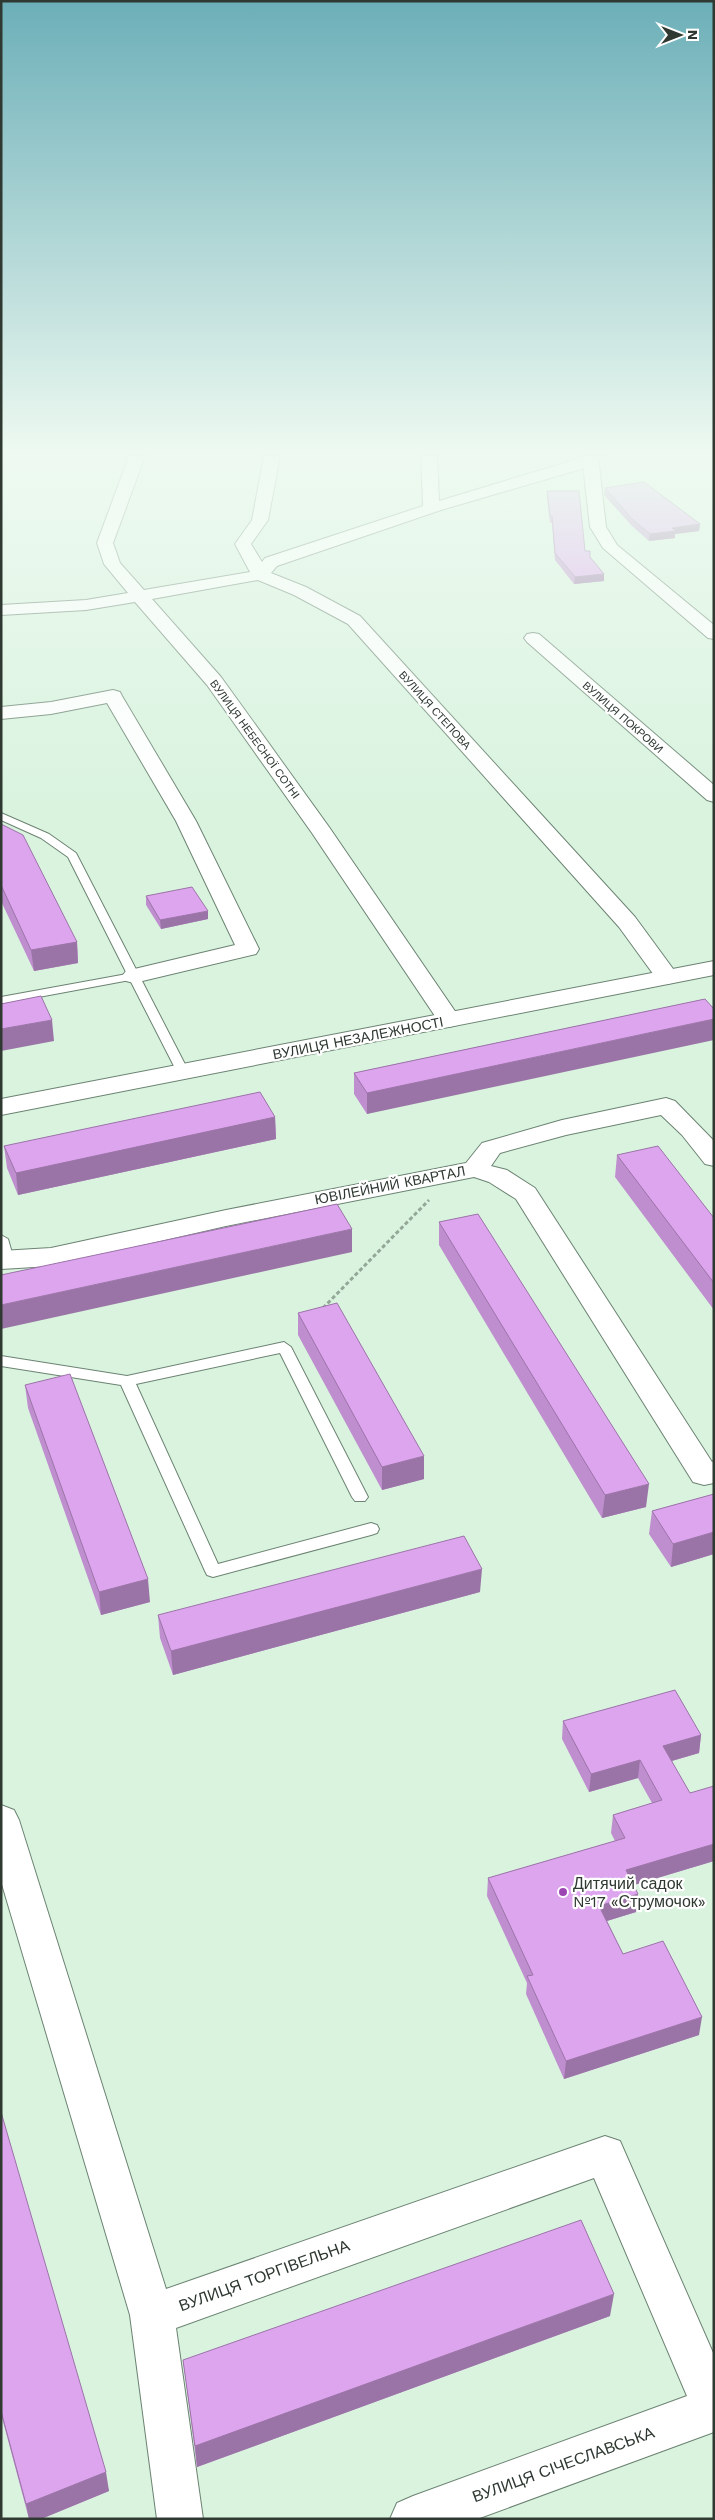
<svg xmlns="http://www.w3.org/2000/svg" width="715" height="2520" font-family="'Work Sans',sans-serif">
  <rect width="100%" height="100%" fill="#d9f3df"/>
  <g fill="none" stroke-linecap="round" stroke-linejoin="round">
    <defs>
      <path id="lane" d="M 1,813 L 49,834 L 76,853 L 189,1072 L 187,1075 L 183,1076 L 177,1072 L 130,980 L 1,1004 L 1,997 L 127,974 L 68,857 L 41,838 L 1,820 Z
        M 1,1235 L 8,1239 L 12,1253 L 6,1261 L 1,1262 Z
        M 284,1342 L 291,1347 L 368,1497 L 365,1501 L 355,1501 L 352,1497 L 280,1353 L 136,1384 L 218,1564 L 371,1523 L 377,1525 L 379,1529 L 377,1533 L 371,1535 L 213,1577 L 207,1575 L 205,1571 L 121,1385 L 1,1366 L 1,1356 L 127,1376 Z"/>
      <path id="street" d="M 129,456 L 145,456 L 113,543 L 120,563 L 144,590 L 250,572 L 235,544 L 252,520 L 264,456 L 280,456 L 268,520 L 251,544 L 262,562 L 265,558 L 423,506 L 421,456 L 437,456 L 439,501 L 587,456 L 604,456 L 595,465 L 441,510 L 277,566 L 271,573 L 306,587 L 360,616 L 635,917 L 679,977 L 675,982 L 667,984 L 659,982 L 619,927 L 348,624 L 294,595 L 258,580 L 152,599 L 221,677 L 329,827 L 461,1020 L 457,1025 L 449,1027 L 441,1025 L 312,833 L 207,685 L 135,602 L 86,610 L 1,615 L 1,605 L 86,600 L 128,593 L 104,564 L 97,543 Z
        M 533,633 L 539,634 L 714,785 L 714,802 L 707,800 L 527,642 L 524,638 L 527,634 Z
        M 113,690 L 120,692 L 122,696 L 196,821 L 259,949 L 256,954 L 134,983 L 126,981 L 122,976 L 126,971 L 235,945 L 176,821 L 107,703 L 51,714 L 1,719 L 1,707 L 51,702 Z
        M 666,1098 L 675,1101 L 714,1141 L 714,1166 L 705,1164 L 682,1135 L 661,1115 L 566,1135 L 500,1153 L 491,1166 L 507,1170 L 535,1188 L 712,1462 L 714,1461 L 714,1483 L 704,1485 L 693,1482 L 516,1199 L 489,1182 L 474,1177 L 226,1226 L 51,1266 L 1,1269 L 1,1251 L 51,1248 L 226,1210 L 466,1163 L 482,1143 L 562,1120 Z
        M 1,1805 L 14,1810 L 19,1820 L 166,2289 L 605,2136 L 620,2141 L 714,2355 L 714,2432 L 477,2519 L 390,2519 L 397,2503 L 413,2496 L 687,2396 L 594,2178 L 176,2328 L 203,2519 L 157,2519 L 130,2315 L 1,1881 Z"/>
      <path id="secondary" d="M 582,456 L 598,456 L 606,527 L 617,545 L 714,625 L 714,639 L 708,638 L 603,548 L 590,527 Z
        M 714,961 L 714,975 L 1,1115 L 1,1099 Z"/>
    </defs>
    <!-- lane casing -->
    <use href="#lane" stroke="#6c8372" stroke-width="2"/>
    <!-- street casing -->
    <use href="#street" stroke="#6c8372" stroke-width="2"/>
    <!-- secondary casing -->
    <use href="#secondary" stroke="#6c8372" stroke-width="2"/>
    <!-- path -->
    <path stroke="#94a898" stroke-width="3" stroke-dasharray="4 2.5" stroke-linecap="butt" d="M 323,1308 L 429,1200"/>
    <!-- lane -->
    <use href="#lane" fill="#fff" fill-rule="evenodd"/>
    <!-- street -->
    <use href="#street" fill="#fff" fill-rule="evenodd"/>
    <!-- secondary -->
    <use href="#secondary" fill="#fff" fill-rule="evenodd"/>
  </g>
  <!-- wall -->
  <path fill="#bf8ece" d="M 605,488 L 700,524 L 699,531 L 675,534 L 675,538 L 649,541 L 632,526 L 604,495 Z
    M 547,491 L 585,551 L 590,557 L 604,581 L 574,584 L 555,560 L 552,523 L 550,523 L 547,498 Z
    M 1,824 L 77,942 L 78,963 L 34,971 L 1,901 Z
    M 146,896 L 208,919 L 161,929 L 146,905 Z
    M 705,999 L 367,1114 L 354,1094 L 354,1073 Z
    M 275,1117 L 276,1139 L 18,1195 L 7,1168 L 4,1146 Z
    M 617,1155 L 714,1218 L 714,1310 L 615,1177 Z
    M 439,1222 L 646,1507 L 602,1518 L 439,1245 Z
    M 298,1313 L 424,1479 L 382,1490 L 298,1335 Z
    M 25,1385 L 150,1602 L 101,1615 L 28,1408 Z
    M 714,1494 L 714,1554 L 671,1567 L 649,1534 L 652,1511 Z
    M 480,1592 L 173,1675 L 160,1638 L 158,1615 Z
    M 563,1721 L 701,1735 L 699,1753 L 672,1761 L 714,1861 L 634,1885 L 636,1912 L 607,1921 L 623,1954 L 699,2035 L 564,2079 L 526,1994 L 527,1983 L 487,1896 L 488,1878 L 615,1841 L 611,1833 L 613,1815 L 652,1803 L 638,1778 L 589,1792 L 562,1739 Z
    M 1,2112 L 109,2491 L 41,2519 L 29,2519 L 1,2414 Z
    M 610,2316 L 197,2467 L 183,2360 Z"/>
  <!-- shaded-wall -->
  <path fill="#9b74a7" d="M 700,524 L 699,531 L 675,534 L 675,538 L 649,541 L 650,534 L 672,528 Z
    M 604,574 L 604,581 L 574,584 L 575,577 Z
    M 208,911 L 208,919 L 161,929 L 160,920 Z
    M 77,942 L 78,963 L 34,971 L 31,950 Z
    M 714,1019 L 714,1040 L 367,1114 L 367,1093 Z
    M 52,1020 L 54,1041 L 1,1051 L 1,1029 Z
    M 275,1117 L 276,1139 L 18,1195 L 16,1173 Z
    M 352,1229 L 352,1252 L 1,1329 L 1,1305 Z
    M 424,1456 L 424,1479 L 382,1490 L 382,1467 Z
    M 649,1484 L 646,1507 L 602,1518 L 605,1495 Z
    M 714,1532 L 714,1554 L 671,1567 L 673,1544 Z
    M 482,1569 L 480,1592 L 173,1675 L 171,1651 Z
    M 148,1579 L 150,1602 L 101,1615 L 99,1592 Z
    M 701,1735 L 699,1753 L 661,1764 L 663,1746 Z
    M 640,1760 L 638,1778 L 589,1792 L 591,1774 Z
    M 714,1844 L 714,1861 L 624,1888 L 626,1870 Z
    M 638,1894 L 636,1912 L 597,1924 L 599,1906 Z
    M 702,2017 L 699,2035 L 564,2079 L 566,2061 Z
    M 614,2294 L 610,2316 L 197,2467 L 195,2446 Z
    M 106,2472 L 109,2491 L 41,2519 L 29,2519 L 26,2504 Z"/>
  <!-- building -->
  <path fill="#dea5ef" stroke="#9b74a7" d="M 644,482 L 700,524 L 672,528 L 676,531 L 650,534 L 632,519 L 605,488 Z
    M 547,491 L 579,491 L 585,551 L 590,551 L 590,557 L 604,574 L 575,577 L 555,553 L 552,516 L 550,516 Z
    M 1,824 L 23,835 L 77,942 L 31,950 L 1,885 Z
    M 192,887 L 208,911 L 160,920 L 146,896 Z
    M 41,996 L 52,1020 L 1,1029 L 1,1004 Z
    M 705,999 L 714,1009 L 714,1019 L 367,1093 L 354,1073 Z
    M 260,1092 L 275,1117 L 16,1173 L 4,1146 Z
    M 658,1146 L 714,1218 L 714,1283 L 617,1155 Z
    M 337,1204 L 352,1229 L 1,1305 L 1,1275 Z
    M 478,1214 L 649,1484 L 605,1495 L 439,1222 Z
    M 337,1303 L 424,1456 L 382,1467 L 298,1313 Z
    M 70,1374 L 148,1579 L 99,1592 L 25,1385 Z
    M 714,1494 L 714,1532 L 673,1544 L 652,1511 Z
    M 464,1536 L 482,1569 L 171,1651 L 158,1615 Z
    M 675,1690 L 701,1735 L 663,1746 L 690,1793 L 714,1786 L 714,1844 L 626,1870 L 638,1894 L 599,1906 L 623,1954 L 663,1941 L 702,2017 L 566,2061 L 527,1976 L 533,1975 L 488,1878 L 625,1838 L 613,1815 L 662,1800 L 640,1760 L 591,1774 L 563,1721 Z
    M 1,2112 L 106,2472 L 26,2504 L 1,2411 Z
    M 581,2220 L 614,2294 L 195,2446 L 183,2360 Z"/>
  <!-- sky -->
  <linearGradient id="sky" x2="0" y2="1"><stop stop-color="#6cafb8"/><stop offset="0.56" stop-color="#eefaf1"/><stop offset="1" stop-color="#eefaf1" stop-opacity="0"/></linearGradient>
  <rect width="715" height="809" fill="url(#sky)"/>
  <!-- markers -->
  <circle fill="#9c46b3" stroke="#fff" stroke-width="2" cx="563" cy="1892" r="5"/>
  <g text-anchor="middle" stroke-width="4.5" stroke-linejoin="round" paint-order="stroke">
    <!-- far-street labels -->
    <g font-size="11" fill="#2f3931" stroke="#fff">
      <text transform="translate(435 710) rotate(48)" y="4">ВУЛИЦЯ СТЕПОВА</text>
      <text transform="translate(623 717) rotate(41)" y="4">ВУЛИЦЯ ПОКРОВИ</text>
      <text transform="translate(255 739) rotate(54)" y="4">ВУЛИЦЯ НЕБЕСНОЇ СОТНІ</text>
    </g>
    <!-- street labels -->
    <g font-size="14" fill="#2f3931" stroke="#fff">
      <text transform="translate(358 1038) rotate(-11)" y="5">ВУЛИЦЯ НЕЗАЛЕЖНОСТІ</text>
      <text transform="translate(390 1185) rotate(-11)" y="5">ЮВІЛЕЙНИЙ КВАРТАЛ</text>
    </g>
    <!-- near-poi labels -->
    <g font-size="16" fill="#2f3931" stroke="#fff" text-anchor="start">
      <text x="573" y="1889">Дитячий садок<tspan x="573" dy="18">№17 «Струмочок»</tspan></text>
    </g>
    <!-- near-street labels -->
    <g font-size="16" fill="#2f3931" stroke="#fff">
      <text transform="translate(264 2275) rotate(-20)" y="6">ВУЛИЦЯ ТОРГІВЕЛЬНА</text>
      <text transform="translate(563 2464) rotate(-20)" y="6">ВУЛИЦЯ СІЧЕСЛАВСЬКА</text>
    </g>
  </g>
  <!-- border -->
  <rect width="715" height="2520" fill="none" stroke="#2f3931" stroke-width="5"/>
  <!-- north arrow -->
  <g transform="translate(680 35) rotate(90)" stroke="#ffffff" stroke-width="4" paint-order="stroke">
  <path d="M0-4L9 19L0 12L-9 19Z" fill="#2f3931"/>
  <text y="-8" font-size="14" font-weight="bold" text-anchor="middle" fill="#2f3931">N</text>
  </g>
</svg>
